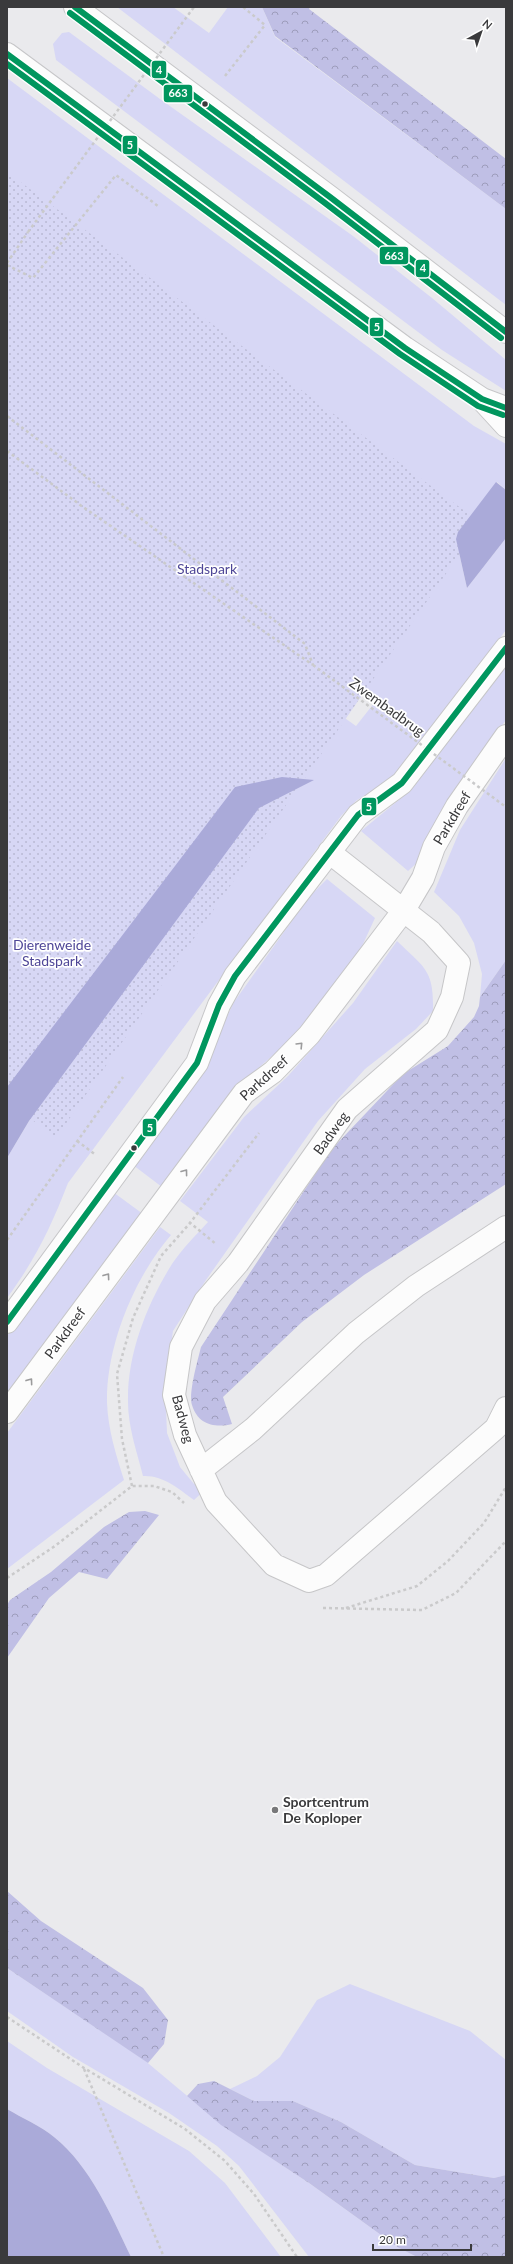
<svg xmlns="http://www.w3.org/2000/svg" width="513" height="2264" font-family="Lato,sans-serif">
  <defs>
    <pattern id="forest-crowns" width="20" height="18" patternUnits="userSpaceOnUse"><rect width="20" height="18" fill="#c0bfe5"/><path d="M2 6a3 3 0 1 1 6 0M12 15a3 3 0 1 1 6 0" fill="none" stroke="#9d9cbb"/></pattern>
    <pattern id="park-dots" width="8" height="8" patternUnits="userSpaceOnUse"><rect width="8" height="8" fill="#d7d7f5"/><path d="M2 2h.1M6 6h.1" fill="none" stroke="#b9b9d3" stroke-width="1.8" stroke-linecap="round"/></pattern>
  </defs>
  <rect width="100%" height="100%" fill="#eaeaed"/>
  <!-- green -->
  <path fill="#d7d7f5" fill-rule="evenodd" d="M 117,7 L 173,7 L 209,33 L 228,7 L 262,7 L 275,37 L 506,209 L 506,305 Z
    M 69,32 L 160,99 L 353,236 L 432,298 L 506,360 L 506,391 L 442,350 L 56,60 L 53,44 L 62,33 Z
    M 7,78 L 474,426 L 506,444 L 506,490 L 497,482 L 456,539 L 467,588 L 506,538 L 506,630 L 394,779 L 357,800 L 341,816 L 68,1183 C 51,1227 35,1260 7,1298 L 7,1158 L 29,1121 L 282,777 L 7,191 ZM 357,689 L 375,702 L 356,726 L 332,709 Z
    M 506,664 L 506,720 L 469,771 L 421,859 L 408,871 L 361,831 L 411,790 Z
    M 506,758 L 506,960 L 480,997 L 482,974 L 474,943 L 459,916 L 434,892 L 460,830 Z
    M 327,879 L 375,918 L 357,957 L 317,1010 L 286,1044 L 248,1077 L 162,1187 L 133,1165 L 201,1071 L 234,1002 L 309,897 Z
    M 397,941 C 425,968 434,970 433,1011 L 416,1029 L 365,1069 L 318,1121 L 206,1280 L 173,1331 L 165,1385 L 167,1433 L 180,1467 L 194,1484 L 208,1487 L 194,1500 C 179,1489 163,1475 143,1476 C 137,1452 128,1427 128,1402 C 127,1354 147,1304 172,1264 C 182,1249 196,1235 208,1222 L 180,1201 L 244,1117 L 288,1076 L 353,1003 Z
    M 113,1192 L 143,1214 L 7,1398 L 7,1336 Z
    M 160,1227 L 171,1235 C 134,1278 106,1346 107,1403 C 108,1429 116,1455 124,1480 L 7,1569 L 7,1433 Z
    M 7,1968 L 143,2059 L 222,2125 L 309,2183 L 399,2248 L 417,2257 L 309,2257 L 239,2166 L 217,2146 L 169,2113 L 73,2057 L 7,2011 Z
    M 350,1984 L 470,2031 L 506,2060 L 506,2175 L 494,2178 L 415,2165 L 341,2122 L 293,2101 L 254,2101 L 230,2089 L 257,2076 L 280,2057 L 317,2000 Z
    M 7,2041 L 47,2068 L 189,2151 L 225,2183 L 281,2257 L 131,2257 C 111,2215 91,2167 54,2137 C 41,2126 22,2118 7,2109 Z"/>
  <!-- forest -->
  <path fill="url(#forest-crowns)" d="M 262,7 L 310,7 L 309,9 L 506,159 L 506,209 L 275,36 Z
    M 506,960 L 506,1184 L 364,1275 L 302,1322 L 223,1397 L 232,1424 C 215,1428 198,1425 192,1405 C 188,1394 198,1359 201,1347 L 331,1150 L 403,1074 L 448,1046 L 474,1017 L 479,1006 L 480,997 Z
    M 145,1511 L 159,1515 L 107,1579 L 79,1572 L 49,1598 L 7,1658 L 7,1605 L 10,1600 L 51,1572 L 104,1527 L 129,1512 Z
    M 7,1891 L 41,1921 L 143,1988 L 168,2020 L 164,2044 L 148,2063 L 7,1968 Z
    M 214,2081 L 254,2101 L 293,2101 L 341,2122 L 415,2165 L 494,2178 L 506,2175 L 506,2257 L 417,2257 L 399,2248 L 309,2183 L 221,2125 L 187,2096 L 198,2084 Z"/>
  <!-- park -->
  <path fill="url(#park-dots)" d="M 7,172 L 481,523 L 56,1138 L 7,1101 Z"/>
  <!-- water -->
  <path fill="#aaaad9" d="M 496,482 L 506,490 L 506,538 L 467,588 L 456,539 L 458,532 Z
    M 282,777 L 314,780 L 259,808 L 29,1121 L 7,1158 L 7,1087 L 235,787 Z
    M 7,2109 C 22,2118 41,2126 54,2137 C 91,2167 111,2215 131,2257 L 7,2257 Z"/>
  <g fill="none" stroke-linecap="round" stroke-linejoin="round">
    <defs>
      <path id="minor" d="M 329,852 L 431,932 L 459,963 L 452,997 L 437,1030 L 347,1109 L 238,1263 L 205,1301 L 181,1347 L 174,1395 L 185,1435 L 216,1502 L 274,1565 L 309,1581 L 326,1575 L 496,1428 L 506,1408
        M 7,1322 L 197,1063 L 219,1005 L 235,976 L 358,815 L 402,783 L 506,648
        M 7,1412 L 244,1093 L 273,1072 L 309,1035 L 404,910 L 423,878 L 434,847 L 457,806 L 506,736
        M 201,1470 L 253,1429 L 356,1333 L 416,1286 L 506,1227"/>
      <path id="major" d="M 75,7 L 330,197 L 506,332
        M 7,54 L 405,348 L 482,399 L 506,408
        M 484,402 L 506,426"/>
    </defs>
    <!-- minor casing -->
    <use href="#minor" stroke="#c6c6c8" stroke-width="24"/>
    <!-- major casing -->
    <use href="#major" stroke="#c6c6c8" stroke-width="24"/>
    <!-- path -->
    <path stroke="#cacacb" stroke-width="2.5" stroke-dasharray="3 3" stroke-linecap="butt" d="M 225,76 L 265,25 L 243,7
      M 7,263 L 28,232
      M 7,265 L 33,278 L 116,175 L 158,206
      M 7,416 L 305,644 L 313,665
      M 7,451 L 83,507 L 313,665
      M 77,1141 L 96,1155
      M 189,1222 L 216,1244
      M 7,1240 L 123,1077
      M 132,1486 L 122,1439 L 117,1374 L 133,1318 L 161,1256 L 190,1223 L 259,1133
      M 7,1578 L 55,1546 L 132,1486 L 154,1486 L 172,1492 L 184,1503
      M 323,1608 L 422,1610 L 456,1593 L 506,1541
      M 346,1608 L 417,1586 L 448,1561 L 484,1523 L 506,1487
      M 7,2017 L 84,2068 L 185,2129 L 225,2161 L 254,2194 L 297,2257
      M 84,2069 L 164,2257"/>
    <!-- minor -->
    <use href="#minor" stroke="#fcfcfc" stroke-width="22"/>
    <!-- major -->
    <use href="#major" stroke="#fcfcfc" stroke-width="22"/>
    <!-- path-bridge -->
    <path stroke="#cacacb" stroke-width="2.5" stroke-dasharray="3 3" stroke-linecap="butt" d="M 28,232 L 194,7
      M 313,665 L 506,807"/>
    <defs>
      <path id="bus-1" d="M 7,54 L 405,348 L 482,399 L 506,408
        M 7,1322 L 197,1063 L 219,1005 L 235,976 L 358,815 L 402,783 L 506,648"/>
      <path id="bus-2" d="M 70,13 L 325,203 L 501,338
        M 7,64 L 400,354 L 478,406 L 503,415"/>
      <path id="bus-3" d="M 75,7 L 330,197 L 506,332"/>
    </defs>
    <!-- bus-1 casing -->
    <use href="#bus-1" stroke="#fff" stroke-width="9"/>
    <!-- bus-2 casing -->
    <use href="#bus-2" stroke="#fff" stroke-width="9"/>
    <!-- bus-3 casing -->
    <use href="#bus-3" stroke="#fff" stroke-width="9"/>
    <!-- bus-1 -->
    <use href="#bus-1" stroke="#00965e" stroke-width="6"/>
    <!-- bus-2 -->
    <use href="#bus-2" stroke="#00965e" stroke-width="6"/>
    <!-- bus-3 -->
    <use href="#bus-3" stroke="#00965e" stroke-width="6"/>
  </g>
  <!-- one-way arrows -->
  <defs><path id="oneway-chevron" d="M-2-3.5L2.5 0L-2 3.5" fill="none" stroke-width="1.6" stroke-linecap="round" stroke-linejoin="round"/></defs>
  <g stroke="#9b9b9c">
    <use href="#oneway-chevron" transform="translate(300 1045) rotate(-46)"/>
    <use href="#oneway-chevron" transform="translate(185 1172) rotate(-53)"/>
    <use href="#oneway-chevron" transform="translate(107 1276) rotate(-54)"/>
    <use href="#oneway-chevron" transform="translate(30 1381) rotate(-54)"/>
  </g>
  <!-- markers -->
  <g fill="#3a3a3c" stroke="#fff" stroke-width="1.5">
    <circle cx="205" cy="104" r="3.5"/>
    <circle cx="134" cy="1148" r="3.5"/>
  </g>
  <circle fill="#78787a" stroke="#fff" stroke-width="1.5" cx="275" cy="1810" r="4"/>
  <g text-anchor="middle" stroke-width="3.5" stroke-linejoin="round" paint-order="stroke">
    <!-- park labels -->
    <g font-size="14" fill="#4e4697" stroke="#fff">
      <text x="207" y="574">Stadspark</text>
      <text x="52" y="950">Dierenweide<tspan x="52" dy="16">Stadspark</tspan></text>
    </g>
    <!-- street labels -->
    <g font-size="14" fill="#3a3a3c" stroke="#fff">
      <text transform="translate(387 707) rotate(36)" y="5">Zwembadbrug</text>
      <text transform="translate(452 818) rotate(-59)" y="5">Parkdreef</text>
      <text transform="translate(264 1078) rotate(-42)" y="5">Parkdreef</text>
      <text transform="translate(331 1133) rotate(-54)" y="5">Badweg</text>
      <text transform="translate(65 1333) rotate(-54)" y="5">Parkdreef</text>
      <text transform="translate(183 1419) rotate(75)" y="5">Badweg</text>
    </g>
    <!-- poi labels -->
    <g font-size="14" font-weight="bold" fill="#3a3a3c" stroke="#fff" text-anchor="start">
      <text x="283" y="1807">Sportcentrum<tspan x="283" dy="16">De Koploper</tspan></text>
    </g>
  </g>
  <g stroke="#fff" stroke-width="1.5">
    <rect x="151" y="60" width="16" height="19" rx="4" fill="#00965e"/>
    <rect x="163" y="84" width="30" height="19" rx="4" fill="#00965e"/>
    <rect x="122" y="135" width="16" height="20" rx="4" fill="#00965e"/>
    <rect x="379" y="246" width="30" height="19" rx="4" fill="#00965e"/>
    <rect x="415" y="259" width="15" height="19" rx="4" fill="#00965e"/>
    <rect x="369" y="317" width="15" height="20" rx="4" fill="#00965e"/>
    <rect x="361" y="797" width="16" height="19" rx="4" fill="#00965e"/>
    <rect x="142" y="1118" width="15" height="19" rx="4" fill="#00965e"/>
  </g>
  <g font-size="11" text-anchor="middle" font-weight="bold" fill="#fff">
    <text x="159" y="74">4</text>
    <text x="178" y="97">663</text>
    <text x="130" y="149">5</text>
    <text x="394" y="260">663</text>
    <text x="423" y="272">4</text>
    <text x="377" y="331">5</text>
    <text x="369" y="811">5</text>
    <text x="150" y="1132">5</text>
  </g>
  <!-- border -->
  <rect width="513" height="2264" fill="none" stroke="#3a3a3c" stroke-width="16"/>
  <!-- north arrow -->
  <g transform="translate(481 32) rotate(40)" stroke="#ffffff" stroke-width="3" paint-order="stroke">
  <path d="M0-3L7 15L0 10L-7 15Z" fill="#3a3a3c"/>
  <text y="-6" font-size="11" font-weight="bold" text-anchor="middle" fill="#3a3a3c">N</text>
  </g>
  <!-- scale -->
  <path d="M373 2244v6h98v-6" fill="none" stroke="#3a3a3c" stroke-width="2"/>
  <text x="379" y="2244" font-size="12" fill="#3a3a3c" stroke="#ffffff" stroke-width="3" paint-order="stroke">20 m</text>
</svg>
